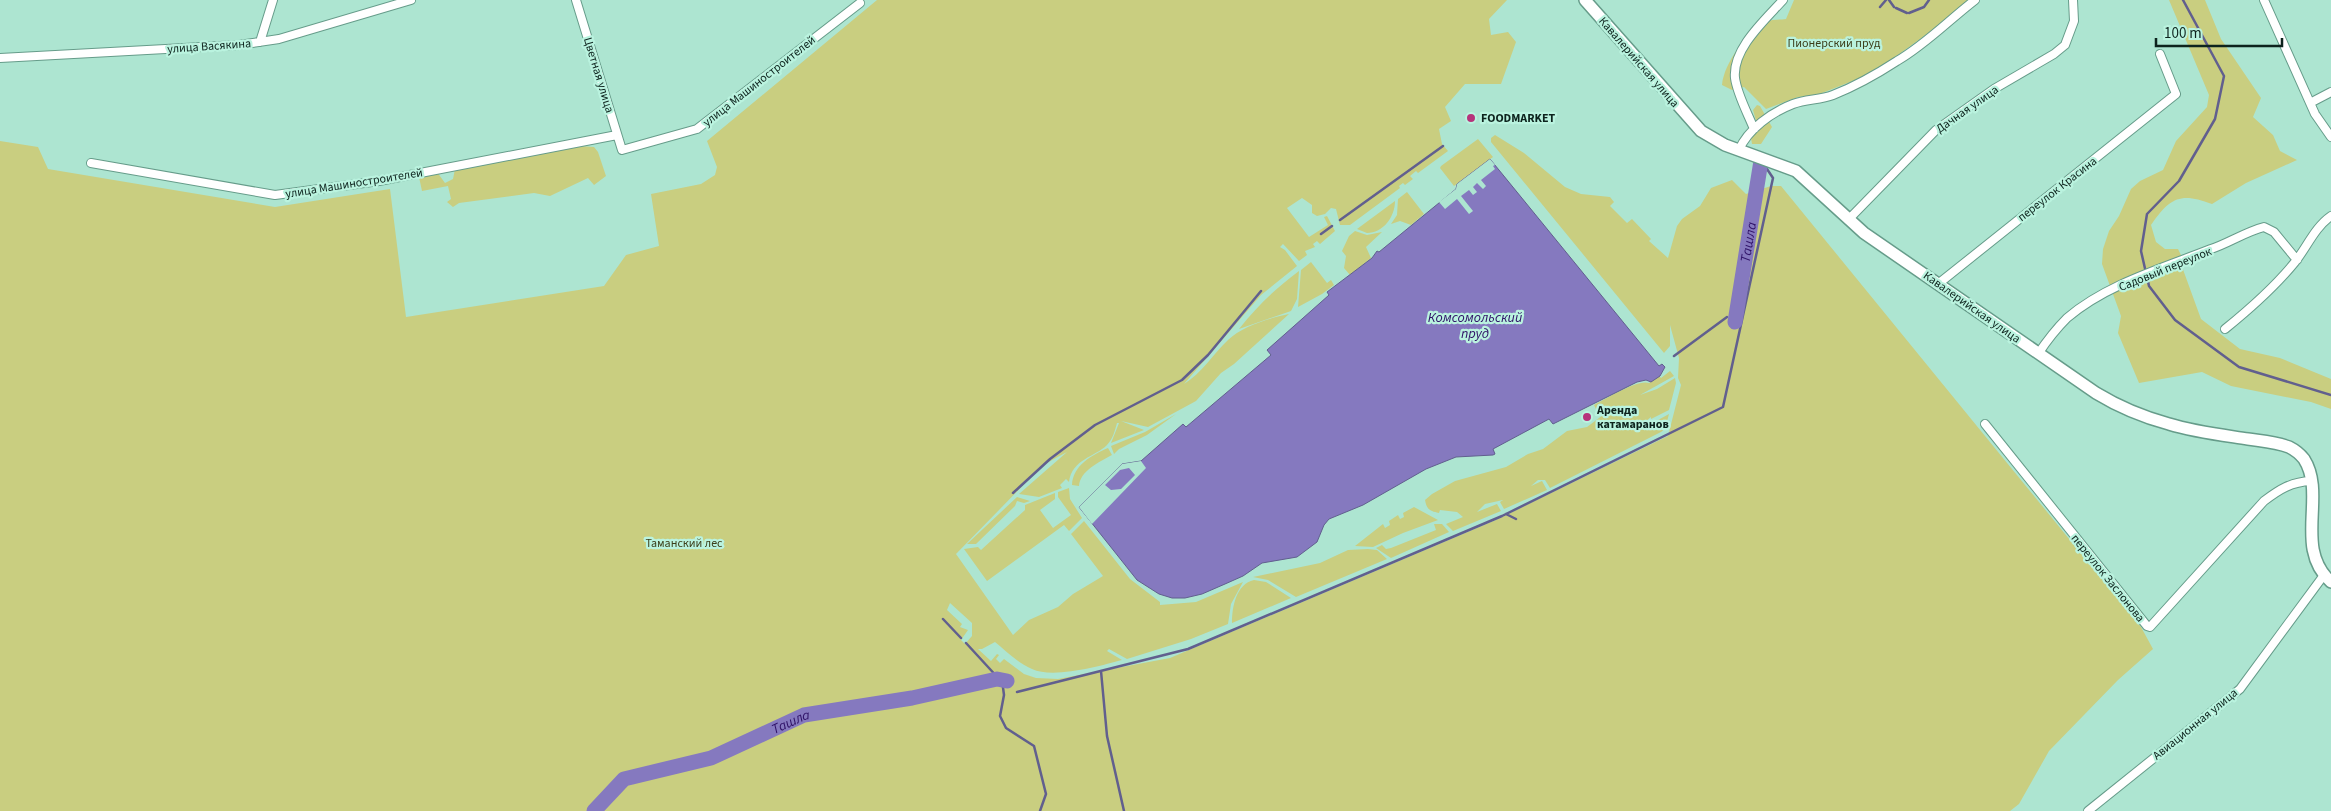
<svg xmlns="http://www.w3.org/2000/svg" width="2331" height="811" font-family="'Source Sans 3',sans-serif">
  <rect width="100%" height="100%" fill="#ade5d1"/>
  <!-- green -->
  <path fill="#c9ce80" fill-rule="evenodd" d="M 877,0 L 1507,0 L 1489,19 L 1491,35 L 1508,32 L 1516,42 L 1501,84 L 1465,84 L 1445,107 L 1451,121 L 1439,129 L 1442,144 L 1448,151 L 1418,173 L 1416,171 L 1410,176 L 1413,179 L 1405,185 L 1403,183 L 1399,186 L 1400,188 L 1350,225 L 1340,225 L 1336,209 L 1331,208 L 1325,214 L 1317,216 L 1312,213 L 1312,205 L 1302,198 L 1287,208 L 1309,237 L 1328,225 L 1324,217 L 1327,216 L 1335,231 L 1320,244 L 1317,241 L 1313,244 L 1315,247 L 1305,251 L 1307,255 L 1299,261 L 1283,244 L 1280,247 L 1285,250 L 1297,266 L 1261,295 L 1184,384 C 1202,373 1213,354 1228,340 C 1242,326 1270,318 1289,314 L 1234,364 L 1221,373 L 1196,401 L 1148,427 L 1121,421 L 1144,430 L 1111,443 L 1119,423 L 1117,423 C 1115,430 1113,439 1107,445 C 1095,457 1072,459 1069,482 L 1066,479 L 1060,485 L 1062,488 L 1039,497 L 1019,494 L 1067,452 L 1043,465 L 956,554 L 1013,635 L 1029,620 L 1058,607 L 1073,594 L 1103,576 L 1071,534 L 1084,521 L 1130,579 L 1160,602 L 1160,605 L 1196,602 L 1243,582 L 1231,604 L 1228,624 L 1191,639 L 1127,659 L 1109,649 L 1107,651 L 1122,660 C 1100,666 1053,679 1032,669 C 1018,663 1006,651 995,642 L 982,649 L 978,649 L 991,661 L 997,654 L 999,655 L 996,659 L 1000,663 L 1004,659 L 1024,674 L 1036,678 L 1058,679 L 1170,658 L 1496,520 L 1668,436 L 1681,385 L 1678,378 L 1679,358 L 1670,325 L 1670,346 L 1664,353 L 1491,142 L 1491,138 L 1495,135 L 1524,153 L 1565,187 L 1581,194 L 1610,197 L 1614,202 L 1610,206 L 1627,223 L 1632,219 L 1651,239 L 1649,241 L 1668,258 L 1677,226 L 1682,219 L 1700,206 L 1711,188 L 1732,180 L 1746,194 L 1771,186 L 1781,186 L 2141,627 L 2153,649 L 2118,680 L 2049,751 L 2019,804 L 2010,811 L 0,811 L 0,141 L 38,147 L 48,169 L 275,207 L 390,189 L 406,317 L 604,286 L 626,255 L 659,246 L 651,194 L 701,184 L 715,175 L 717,167 L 707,141 ZM 950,603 L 972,623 L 972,636 L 965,644 L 961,640 L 968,630 L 960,627 L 962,624 L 947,610 Z
    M 1794,0 L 1974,0 L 1873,73 L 1817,95 L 1798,97 L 1766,109 L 1744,87 L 1732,90 L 1722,85 C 1724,63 1747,32 1766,22 C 1772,19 1779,20 1786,19 Z
    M 2169,0 L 2205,0 L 2221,39 L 2261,98 L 2253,117 L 2273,135 L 2280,151 L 2297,160 L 2246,183 L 2212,204 C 2181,192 2170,197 2151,225 L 2156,242 L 2165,249 L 2178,249 L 2182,257 L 2181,264 L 2201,319 L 2240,349 L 2280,358 L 2331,379 L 2331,409 L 2311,402 L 2231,386 L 2202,372 L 2139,383 L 2118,333 L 2121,316 L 2102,264 L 2103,249 L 2109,231 L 2119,216 L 2131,189 L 2140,181 L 2163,170 L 2176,141 L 2207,107 L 2209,95 Z
    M 1757,105 L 1760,106 L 1772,127 L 1761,144 L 1752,144 L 1751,138 L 1758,128 L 1753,110 Z
    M 1478,139 L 1493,157 L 1454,186 L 1440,168 L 1441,166 Z
    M 580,146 L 594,147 L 598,152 L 606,176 L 594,185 L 588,178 L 550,196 L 534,193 L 459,203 L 453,207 L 447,202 L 451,199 L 448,186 L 422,191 L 419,177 L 437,172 L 445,183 L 453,179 L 455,169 Z
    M 1407,192 L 1424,214 L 1411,225 L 1400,221 L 1391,224 L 1397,215 L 1398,199 Z
    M 1395,201 C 1395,217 1383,233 1367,233 L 1357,229 Z
    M 1355,231 L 1367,235 L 1382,232 L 1366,247 L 1371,258 L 1350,275 L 1344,268 L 1346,256 L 1342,251 L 1349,236 Z
    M 1311,262 L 1327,283 L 1331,280 L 1334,285 L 1322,294 L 1298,307 L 1301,270 Z
    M 1299,271 L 1297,299 L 1291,311 L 1239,329 C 1257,306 1275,289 1299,271 Z
    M 1670,371 L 1674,376 L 1640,395 L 1657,389 L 1675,378 L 1676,383 L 1669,410 L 1651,419 L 1651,417 L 1645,422 L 1647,426 L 1669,414 L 1665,429 L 1661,432 L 1550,488 L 1545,480 L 1538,480 L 1531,486 L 1542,481 L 1547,490 L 1504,509 L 1500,502 L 1503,500 L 1485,504 L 1477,512 L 1497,504 L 1501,511 L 1453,531 L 1446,524 L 1463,517 L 1457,512 L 1440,510 L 1439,513 C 1430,511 1427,510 1425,500 L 1432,494 L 1455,481 L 1506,467 L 1528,454 L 1543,449 L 1567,431 L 1587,427 L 1607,412 L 1599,415 L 1594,405 C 1605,399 1638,379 1649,383 L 1659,376 L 1661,378 Z
    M 1176,414 L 1147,435 L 1119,449 L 1114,454 L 1111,446 L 1145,432 Z
    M 1108,448 L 1112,455 C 1099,462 1080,471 1079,486 L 1072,485 C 1073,465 1092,455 1108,448 Z
    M 1069,488 L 1070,499 L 1082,518 L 1069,531 L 1064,525 L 987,581 L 964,549 L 978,547 L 981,550 L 1025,510 L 1025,505 L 1055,493 L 1055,499 L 1040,510 L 1053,528 L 1071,515 L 1058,497 L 1058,492 Z
    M 1017,497 L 1030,501 L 1024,503 L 1017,501 L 1015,506 L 976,544 L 967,544 Z
    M 1414,507 L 1438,520 L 1403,533 L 1373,547 L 1355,546 L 1383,524 L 1385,528 L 1390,525 L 1389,521 L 1398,515 L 1400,519 L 1404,517 L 1403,513 Z
    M 1434,524 L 1442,524 L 1449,532 L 1391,558 L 1376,548 L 1382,545 L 1386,549 L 1391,548 L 1436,530 Z
    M 1368,549 L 1377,550 L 1387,559 L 1296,597 L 1268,580 L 1253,577 L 1320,563 L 1348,550 Z
    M 1254,580 L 1266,582 L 1291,598 L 1232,623 C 1232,607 1236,584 1254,580 Z"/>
  <!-- water -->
  <path fill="#8579bf" stroke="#615f8e" d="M 1490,159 L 1659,366 L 1662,364 L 1665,367 L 1660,376 L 1651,382 L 1646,380 L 1637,382 L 1553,424 L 1549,419 L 1493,449 L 1495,454 L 1493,455 L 1456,457 L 1426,469 L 1363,505 L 1329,519 L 1324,525 L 1317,542 L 1297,557 L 1262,563 L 1243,576 L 1225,584 L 1202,594 L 1185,598 L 1172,598 L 1159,594 L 1137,580 L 1079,507 L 1122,464 L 1141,461 L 1183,424 L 1186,427 L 1271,355 L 1267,350 L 1329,295 L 1327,292 L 1372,258 L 1377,251 L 1379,252 L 1456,189 L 1457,184 Z"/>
  <!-- pier -->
  <path fill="#ade5d1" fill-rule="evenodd" d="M 1490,159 L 1495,165 L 1493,166 L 1495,169 L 1481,180 L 1486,186 L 1483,189 L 1477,183 L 1473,187 L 1477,192 L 1473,195 L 1469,190 L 1461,196 L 1473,211 L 1469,214 L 1457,199 L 1445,209 L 1439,202 L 1456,189 L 1457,184 Z
    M 1141,461 L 1146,468 L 1092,524 L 1079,507 L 1122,464 ZM 1129,468 L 1135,475 L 1121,489 L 1111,490 L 1105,485 L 1120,470 Z"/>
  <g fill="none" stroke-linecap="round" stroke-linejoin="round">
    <!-- stream -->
    <path stroke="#615f8e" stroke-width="2.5" d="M 1889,0 L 1894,7
      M 2183,0 L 2224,76 L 2215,119 L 2179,181 L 2147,214 L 2141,251 L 2149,286 L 2175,320 L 2239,367 L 2331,395
      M 1880,7 L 1886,0
      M 1896,8 L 1907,13
      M 1909,13 L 1924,7 L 1929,0
      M 1340,220 L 1443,146
      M 1321,234 L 1332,226
      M 1733,311 L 1737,309
      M 1674,356 L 1727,317
      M 1013,493 L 1050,459 L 1095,425 L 1182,380 L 1208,355 L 1261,291
      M 1506,514 L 1516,519
      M 943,619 L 961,638
      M 966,643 L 1000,680
      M 1101,671 L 1107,736 L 1124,811
      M 1002,680 L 1004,695 L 1000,716 L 1006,728 L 1034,746 L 1046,794 L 1040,811
      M 1017,692 L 1188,649 L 1502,516 L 1723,407 L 1773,178 L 1763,163"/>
    <!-- river -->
    <g stroke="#8579bf" stroke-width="15">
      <path id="s1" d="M 1735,322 L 1761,161"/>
      <path id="s2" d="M 594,811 L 624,779 L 711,758 L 804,715 L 912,698 L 997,679 L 1007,681"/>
    </g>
    <defs>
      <path id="street" d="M 576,0 L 622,150 L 697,129 L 860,3
        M 2264,0 L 2315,114 L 2331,137
        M 260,42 L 273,0
        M 0,58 L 239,45 L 279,39 L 411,0
        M 2310,103 L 2331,92
        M 1754,129 C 1748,114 1737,94 1735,78 C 1732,49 1765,20 1783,0
        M 1739,150 C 1748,129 1772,112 1793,104 C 1806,99 1820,100 1833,95 C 1856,86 1877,74 1897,61 C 1925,45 1949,20 1975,0
        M 91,163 L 275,195 L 379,181 L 617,135
        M 1848,220 L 1936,130 L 1994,89 L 2054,54 L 2065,45 L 2074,21 L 2073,0
        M 1938,284 L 2176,94 L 2160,54
        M 2225,329 C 2251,308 2274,288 2295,262 C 2307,247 2315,227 2331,216
        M 2038,354 C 2046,342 2057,328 2067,318 C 2107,284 2163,268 2211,249 C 2229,243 2245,232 2264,227 L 2274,232 L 2297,260
        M 1985,424 L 2147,626 L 2150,627 L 2264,501 C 2280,489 2291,482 2311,481
        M 2088,811 L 2240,689 L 2324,575"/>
      <path id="secondary" d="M 1585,0 L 1701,131 L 1725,145 L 1796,171 L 1864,233 L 2096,393 C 2119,407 2143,417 2169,424 C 2195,432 2222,435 2248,439 C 2261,441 2276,442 2289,447 C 2295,450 2300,454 2304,459 C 2327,495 2293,548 2331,582"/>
    </defs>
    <!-- street casing -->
    <use href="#street" stroke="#669c8a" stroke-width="10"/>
    <!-- secondary casing -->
    <use href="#secondary" stroke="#669c8a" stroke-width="14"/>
    <!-- street -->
    <use href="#street" stroke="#fff" stroke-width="8"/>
    <!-- secondary -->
    <use href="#secondary" stroke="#fff" stroke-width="11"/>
  </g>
  <!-- markers -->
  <g fill="#b6337b" stroke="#baf3df" stroke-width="2">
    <circle cx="1471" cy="118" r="5"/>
    <circle cx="1587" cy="417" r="5"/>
  </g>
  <g text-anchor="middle" stroke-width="4.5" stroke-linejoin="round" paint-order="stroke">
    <!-- park labels -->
    <g font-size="12" fill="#3c3e1a" stroke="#baf3df">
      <text x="1834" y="47">Пионерский пруд</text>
      <text x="684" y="547">Таманский лес</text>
    </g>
    <!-- street labels -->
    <g font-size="12" fill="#0d231d" stroke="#baf3df">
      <text transform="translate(209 46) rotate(-4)" y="4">улица Васякина</text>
      <text transform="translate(1639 62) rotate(49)" y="4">Кавалерийская улица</text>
      <text transform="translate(599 75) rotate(73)" y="4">Цветная улица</text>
      <text transform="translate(759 81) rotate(-38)" y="4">улица Машиностроителей</text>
      <text transform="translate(1967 109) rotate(-35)" y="4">Дачная улица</text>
      <text transform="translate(354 183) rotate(-9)" y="4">улица Машиностроителей</text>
      <text transform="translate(2057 189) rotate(-38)" y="4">переулок Красина</text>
      <text transform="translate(2165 269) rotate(-22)" y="4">Садовый переулок</text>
      <text transform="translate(1972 307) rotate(35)" y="4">Кавалерийская улица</text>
      <text transform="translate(2108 578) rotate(51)" y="4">переулок Заслонова</text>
      <text transform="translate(2195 724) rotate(-39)" y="4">Авиационная улица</text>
    </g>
    <!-- poi labels -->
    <g font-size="12" font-weight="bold" fill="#0d231d" stroke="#baf3df" text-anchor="start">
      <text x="1481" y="122">FOODMARKET</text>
      <text x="1597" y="414">Аренда<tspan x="1597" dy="14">катамаранов</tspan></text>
    </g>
    <!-- water labels -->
    <g font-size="14" font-style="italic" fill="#2f1267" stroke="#baf3df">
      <text dy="5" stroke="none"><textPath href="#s1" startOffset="81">Ташла</textPath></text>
      <text x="1475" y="322">Комсомольский<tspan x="1475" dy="16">пруд</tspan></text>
      <text dy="5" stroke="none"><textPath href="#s2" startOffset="221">Ташла</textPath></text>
    </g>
  </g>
  <!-- scale -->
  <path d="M2156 38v8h126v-8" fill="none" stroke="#0d231d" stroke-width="2.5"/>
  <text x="2164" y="38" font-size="15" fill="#0d231d" stroke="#baf3df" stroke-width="4" paint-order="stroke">100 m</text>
</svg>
